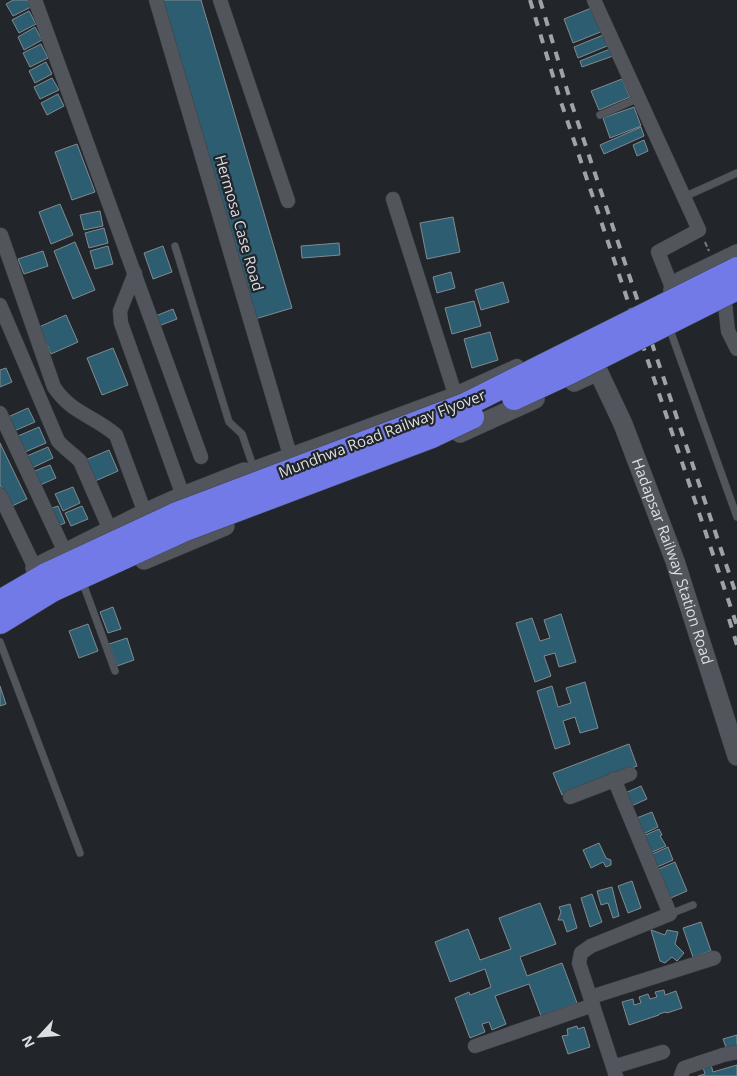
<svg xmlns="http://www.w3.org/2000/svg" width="737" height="1076" font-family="'Open Sans',sans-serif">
  <rect width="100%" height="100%" fill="#22262b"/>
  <!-- building -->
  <path fill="#2c5d71" stroke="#828a8e" d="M 13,0 L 27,0 L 31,7 L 13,16 L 6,4 Z
    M 161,0 L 201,0 L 292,308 L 255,319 Z
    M 594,7 L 603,31 L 573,43 L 564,19 Z
    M 29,11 L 36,24 L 19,33 L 12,20 Z
    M 35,27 L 42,40 L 24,50 L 18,37 Z
    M 608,33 L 612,44 L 578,58 L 574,47 Z
    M 41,44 L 48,58 L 30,67 L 23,53 Z
    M 610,49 L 613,56 L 582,67 L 580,61 Z
    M 46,62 L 52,74 L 35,83 L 29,71 Z
    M 52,78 L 59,90 L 40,99 L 34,87 Z
    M 622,79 L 630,97 L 599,110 L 591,91 Z
    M 58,94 L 64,106 L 47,115 L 41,103 Z
    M 634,107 L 641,126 L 610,138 L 603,118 Z
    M 641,127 L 644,136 L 604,154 L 600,145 Z
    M 644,140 L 648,151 L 637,156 L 633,145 Z
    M 77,144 L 95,192 L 72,200 L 55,152 Z
    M 60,204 L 73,235 L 51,244 L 39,212 Z
    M 100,211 L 103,226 L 84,230 L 80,215 Z
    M 453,217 L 460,252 L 427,259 L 420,223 Z
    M 104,228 L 108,243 L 89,248 L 85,233 Z
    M 75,242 L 95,290 L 73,299 L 54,251 Z
    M 339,243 L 340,255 L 302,258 L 301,246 Z
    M 108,246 L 113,264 L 95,269 L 90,251 Z
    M 163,246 L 172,272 L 153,279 L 144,253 Z
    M 43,251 L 48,266 L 24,274 L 18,259 Z
    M 451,272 L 455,288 L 437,293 L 433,277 Z
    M 503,282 L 509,302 L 481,310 L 475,290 Z
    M 474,301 L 481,326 L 452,334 L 445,308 Z
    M 173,309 L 177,319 L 156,327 L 153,317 Z
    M 66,315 L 78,342 L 51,354 L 39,327 Z
    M 490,332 L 498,360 L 472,368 L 464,339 Z
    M 113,348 L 128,385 L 102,395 L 87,358 Z
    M 6,368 L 12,382 L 0,387 L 0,370 Z
    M 28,408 L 35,422 L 14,431 L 8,417 Z
    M 39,427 L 46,443 L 25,452 L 18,436 Z
    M 0,443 L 27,499 L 10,507 L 0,485 Z
    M 48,447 L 53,458 L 32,468 L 27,456 Z
    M 109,450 L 118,471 L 93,482 L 83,461 Z
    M 50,465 L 56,478 L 38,486 L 32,472 Z
    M 73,487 L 80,503 L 63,511 L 55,494 Z
    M 58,506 L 65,523 L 58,526 L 49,509 Z
    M 82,506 L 88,519 L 71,526 L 65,513 Z
    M 113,607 L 121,629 L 108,633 L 100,612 Z
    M 561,614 L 576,662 L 559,667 L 555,653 L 544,656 L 551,676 L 535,682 L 516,623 L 532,618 L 540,641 L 550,638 L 544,620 Z
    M 88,624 L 98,651 L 79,658 L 69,631 Z
    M 127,638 L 134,660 L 117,666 L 109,644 Z
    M 585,682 L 598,728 L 580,733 L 575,717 L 563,721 L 570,744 L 555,749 L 537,691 L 552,686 L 558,707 L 571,703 L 566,688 Z
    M 0,686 L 6,704 L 0,706 Z
    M 629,744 L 637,766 L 562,795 L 553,773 Z
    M 641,786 L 647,799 L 629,807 L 623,794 Z
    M 652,812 L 658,827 L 641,835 L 634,819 Z
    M 659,829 L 662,835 L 660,836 L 666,846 L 650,853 L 643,836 Z
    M 599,843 L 606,858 L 611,860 L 611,865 L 606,867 L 603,862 L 591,868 L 583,850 Z
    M 668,847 L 673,860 L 655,868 L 650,855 Z
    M 675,862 L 687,891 L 666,900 L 654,871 Z
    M 632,881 L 641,908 L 628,913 L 618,886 Z
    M 612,887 L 619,916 L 613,918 L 608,903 L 601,905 L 597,891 Z
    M 592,894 L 602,922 L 590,927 L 581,898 Z
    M 540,903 L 556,944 L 520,957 L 527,976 L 562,963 L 577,1003 L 541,1016 L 529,984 L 495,996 L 506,1024 L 492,1030 L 489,1022 L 482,1024 L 485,1032 L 470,1038 L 455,998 L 469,992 L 470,995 L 491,987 L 485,969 L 450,982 L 435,942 L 468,929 L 480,960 L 511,949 L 499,918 Z
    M 570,904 L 577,928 L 567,932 L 563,920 L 558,920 L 561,912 L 559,907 Z
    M 701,922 L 711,951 L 693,957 L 683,928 Z
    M 651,930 L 665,935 L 667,930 L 678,932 L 675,944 L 684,953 L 677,961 L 672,957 L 665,963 L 660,961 Z
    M 664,990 L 665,995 L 676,991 L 682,1008 L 667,1013 L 666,1012 L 659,1014 L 659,1015 L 629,1025 L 622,1002 L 633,999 L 634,1005 L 641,1003 L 639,997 L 648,994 L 650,999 L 657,997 L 655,992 Z
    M 577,1026 L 578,1029 L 584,1027 L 590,1047 L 568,1054 L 562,1036 L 568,1035 L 567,1029 Z
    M 737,1035 L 737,1047 L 727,1050 L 723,1039 Z
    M 710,1061 L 713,1072 L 737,1065 L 737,1076 L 698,1076 L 705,1074 L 702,1064 Z"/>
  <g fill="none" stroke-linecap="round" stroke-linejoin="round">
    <defs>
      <path id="lane" d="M 600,115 L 639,98
        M 684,197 L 737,173
        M 175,246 L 229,422 L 242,434 L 254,469
        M 669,327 L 737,517
        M 84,586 L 115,671
        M 0,642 L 80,853
        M 670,914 L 693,905"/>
      <path id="street" d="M 35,0 L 201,457
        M 156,0 L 290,455
        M 220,0 L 288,201
        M 594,0 L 699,230 L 658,252 L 673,290
        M 393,199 L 455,394
        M 1,235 L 54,387 C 71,413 94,416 116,435 L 145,513
        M 135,273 L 120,311 L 121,323 L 183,496
        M 725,304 L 728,331 L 737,349
        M 0,305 L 58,441 C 65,449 72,453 80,461 L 110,530
        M 0,413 L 65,552
        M 244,472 L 455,394 L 517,366
        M 0,495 L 35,568
        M 614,779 L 670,914 L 591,946 L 581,953 L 579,963 L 616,1076
        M 570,797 L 630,774
        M 591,997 L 714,958
        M 475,1046 L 593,1005
        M 613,1067 L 663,1052
        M 681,1076 L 684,1068 L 723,1055 L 737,1052"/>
      <g id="secondary">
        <path d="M 681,306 L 673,290 L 681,281 L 737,254"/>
        <path id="s1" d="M 574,382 L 598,371 L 623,424 L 675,561 L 737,756"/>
        <path d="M 460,433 L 535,399"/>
        <path d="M 144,560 L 225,526"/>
        <path d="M 40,577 L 35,568 L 145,513 L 183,496 L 244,472 L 254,500"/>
      </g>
      <path id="highway" d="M 0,602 L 46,575
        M 0,622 L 52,590"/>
    </defs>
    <!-- lane casing -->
    <use href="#lane" stroke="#3d4145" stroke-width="8"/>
    <!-- street casing -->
    <use href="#street" stroke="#3d4145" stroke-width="15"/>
    <!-- secondary casing -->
    <use href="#secondary" stroke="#3d4145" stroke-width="20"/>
    <!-- highway casing -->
    <use href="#highway" stroke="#3d4145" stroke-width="25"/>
    <!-- path -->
    <path stroke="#777b7f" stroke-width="2" stroke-dasharray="5 2.5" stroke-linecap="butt" d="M 705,242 L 709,251"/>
    <!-- lane -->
    <use href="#lane" stroke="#52565c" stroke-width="7"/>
    <!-- street -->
    <use href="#street" stroke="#52565c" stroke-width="14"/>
    <!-- secondary -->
    <use href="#secondary" stroke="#52565c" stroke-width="19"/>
    <!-- highway -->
    <use href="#highway" stroke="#717ae6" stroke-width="24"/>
    <!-- rail -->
    <path stroke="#9fa2a6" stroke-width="4" stroke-dasharray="9 9" stroke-linecap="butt" d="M 530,0 L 559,96 L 737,626
      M 540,0 L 568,93 L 737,597
      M 729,619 L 737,645"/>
    <defs>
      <path id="highway-bridge" d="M 514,398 L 572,371 L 737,288
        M 46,575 L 177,514 L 465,405 L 737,269
        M 52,590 L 183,530 L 432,436 L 472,417"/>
    </defs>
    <!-- highway-bridge casing -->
    <use href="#highway-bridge" stroke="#3d4145" stroke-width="25" stroke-linecap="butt"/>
    <!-- highway-bridge -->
    <use href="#highway-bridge" stroke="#717ae6" stroke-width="24"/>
  </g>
  <g text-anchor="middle" stroke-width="4.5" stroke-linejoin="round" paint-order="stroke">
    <!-- street labels -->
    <g font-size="15" fill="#dcdfe2" stroke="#22262b">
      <text transform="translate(239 223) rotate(74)" y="5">Hermosa Case Road</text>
      <text transform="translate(382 434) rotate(-21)" y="5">Mundhwa Road Railway Flyover</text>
      <text dy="5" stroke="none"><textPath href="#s1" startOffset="231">Hadapsar Railway Station Road</textPath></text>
    </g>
  </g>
  <!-- north arrow -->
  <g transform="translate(40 1036) rotate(244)" stroke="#22262b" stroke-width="4" paint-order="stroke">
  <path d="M0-4L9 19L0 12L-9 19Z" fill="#dcdfe2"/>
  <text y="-8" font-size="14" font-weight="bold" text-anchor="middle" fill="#dcdfe2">N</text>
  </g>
</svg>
